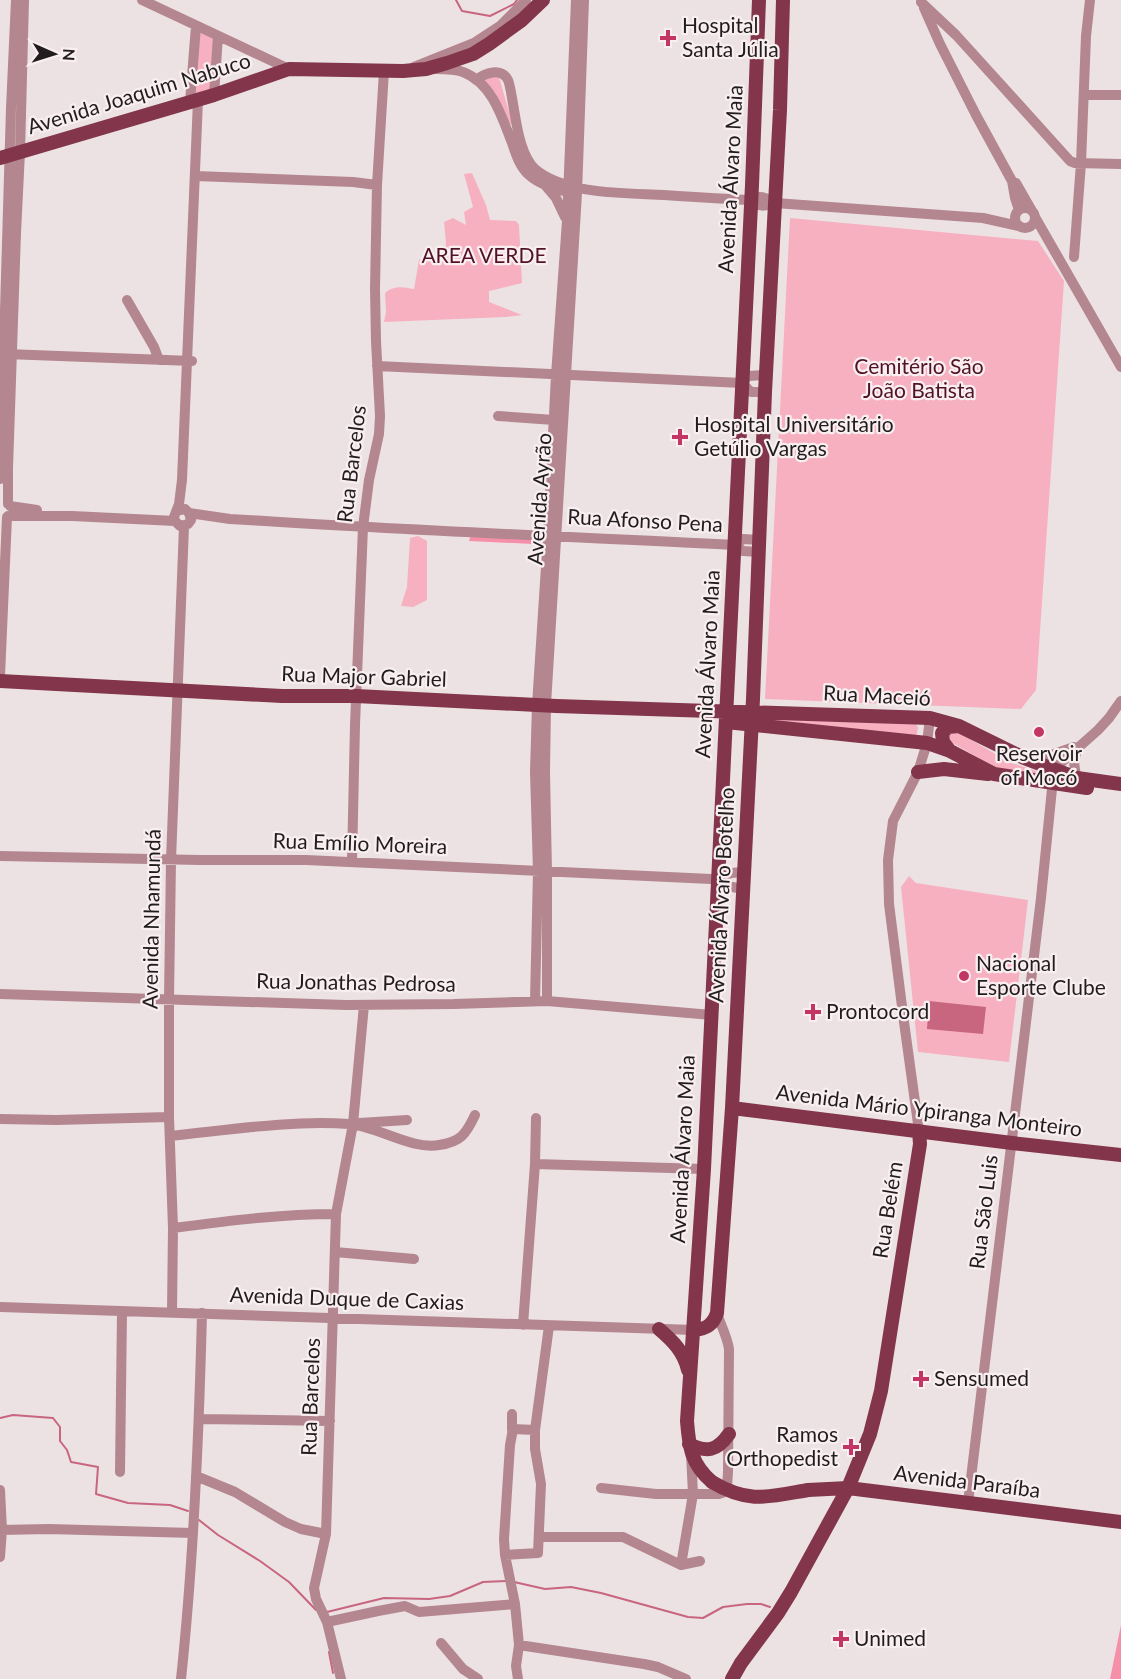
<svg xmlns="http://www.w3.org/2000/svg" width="1121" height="1679" font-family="Lato,sans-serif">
  <rect width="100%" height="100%" fill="#ece2e4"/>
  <!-- green -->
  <path fill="#f7b0c0" d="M 196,31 L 215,39 L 213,93 L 193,99 Z
    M 491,75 L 499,77 L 513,126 L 507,121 L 481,81 Z
    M 472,173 L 486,205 L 490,220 L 516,221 L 519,225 L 522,283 L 489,291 L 489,302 L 522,315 L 506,317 L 384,322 L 386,312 L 385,293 C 394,285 403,287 414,289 L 419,260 L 424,257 L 443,260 L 446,243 L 444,222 L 453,218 L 466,225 L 464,212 L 473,207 L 464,174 Z
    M 790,218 L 1038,241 L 1064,281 L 1036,690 L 1021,709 L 765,699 Z
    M 418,536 L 427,541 L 427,600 L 413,607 L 401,606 L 407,587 L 410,538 Z
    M 756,716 L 915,723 L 918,727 L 917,734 L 914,736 L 756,720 Z
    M 958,732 L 1009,762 L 1072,783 L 996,768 L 949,741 L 949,734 Z
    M 909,876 L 916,883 L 1028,900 L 1009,1062 L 918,1052 L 901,887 Z"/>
  <!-- forest -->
  <path fill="#f68fa8" d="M 471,535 L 533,537 L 533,544 L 469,541 Z
    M 1121,1625 L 1121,1679 L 1110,1679 Z"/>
  <!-- water -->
  <path fill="#c8657f" d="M 929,1001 L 986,1007 L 983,1034 L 927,1029 Z"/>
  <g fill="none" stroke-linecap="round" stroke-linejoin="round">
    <!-- stream -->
    <path stroke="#c8657f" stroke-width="2" d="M 456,0 L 462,11 L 490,16 L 514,4 L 517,0
      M 0,1418 L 13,1415 L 53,1418 L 60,1427 L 60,1441 L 67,1450 L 71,1462 L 98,1467 L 96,1494 L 128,1503 L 170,1505 L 188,1511
      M 199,1520 L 218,1535 L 260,1561 L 289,1582 L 316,1610
      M 514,1582 L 545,1589 L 571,1587 L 601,1593 L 688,1617 L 703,1618 L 723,1607 L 747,1604 L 761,1604 L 770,1607
      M 327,1612 L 384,1598 L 429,1599 L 450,1596 L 483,1582 L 506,1581
      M 329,1652 L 333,1673"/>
    <!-- minor -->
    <path stroke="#b48690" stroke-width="10" d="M 142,0 L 289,69
      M 921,2 L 956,35 L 1070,161 L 1075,163 L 1121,164
      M 924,8 L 940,44 L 976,115 L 1012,181 L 1016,183 L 1032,211
      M 414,67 L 474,43 L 500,26 L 526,0
      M 436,69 C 445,69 455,69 463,72 C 492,83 502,117 512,143 C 516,155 520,167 529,175 C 540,185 558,190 572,193
      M 476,80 C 485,73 501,67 508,80 C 510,85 511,92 512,98 C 516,119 519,155 536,170 C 567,195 627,193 664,195 C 693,197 722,199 751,200 C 760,194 766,198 775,203
      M 214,95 L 218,36
      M 1084,95 L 1121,95
      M 190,102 L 196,26
      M 195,176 L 353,182 L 377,185
      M 1012,181 L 1015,198 L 1019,210
      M 545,185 L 556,198 L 565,217
      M 751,200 C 759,208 765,206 775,203 L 983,218 L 1019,226
      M1015 218a10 10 0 1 1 20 0a10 10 0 1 1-20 0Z
      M 1035,217 L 1121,367
      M 1074,257 L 1081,163 L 1086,36 L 1090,0
      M 127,300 L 154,347 L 159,360
      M 6,354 L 192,361
      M 377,366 L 742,383
      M 742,383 L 751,392 L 765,392
      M 742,383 L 748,376 L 766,375
      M 498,416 L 554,420
      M 0,479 L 11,108 L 16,0
      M 8,504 L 8,468 L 16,233 L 20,152 L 24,0
      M 10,506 L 37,510
      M 177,511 L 185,509 L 189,513 L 191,520 L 188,524 L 180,526 L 175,521 L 174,517 L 179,504 L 182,480 L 198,100
      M 189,513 L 230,519 L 265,521 C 421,531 578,537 735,545 L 743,551 L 760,552
      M 8,516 L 72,516 L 175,521
      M 735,545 L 743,539 L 760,540
      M 0,676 L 7,517
      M 1025,758 L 1051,755 L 1074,747
      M 1077,778 C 1074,767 1072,759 1079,748
      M 0,856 L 200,860 L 306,860 L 711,879 L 718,879 L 731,873 L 744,872
      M 352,861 L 355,725 L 363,527 L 369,480 L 379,434 L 380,416 L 376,341 L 375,289 L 377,185 L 384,71
      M 718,879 L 727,886 L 743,889
      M 0,994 L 346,1005 L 454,1004 L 547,1001 L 712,1015
      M 535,1001 L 538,871 L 535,772 L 537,705 L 548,536 L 556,375 L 567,221 L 576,0
      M 547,1001 L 547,872 L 545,772 L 546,705 L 577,193 L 584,0
      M 0,1119 L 56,1120 L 169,1117
      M 359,1123 L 407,1120
      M 919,1131 L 904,1022 L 889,904 L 888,860 L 893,821 L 918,772 L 927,743 L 930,718
      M 170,1136 C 229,1130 290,1120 349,1124 C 377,1126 411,1150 439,1145 C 461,1142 466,1134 475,1115
      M 535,1164 L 704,1169
      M 173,1228 C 227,1221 281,1214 336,1214
      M 335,1252 L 414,1259
      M 0,1307 L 694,1330
      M 172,1312 L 173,1228 L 169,1117 L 169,999 L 171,860 L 184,526
      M 523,1325 L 535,1164 L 536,1118
      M 199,1419 L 330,1421
      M 512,1430 L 512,1414
      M 691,1454 L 693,1494 L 719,1494 L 725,1492 L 727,1487 L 728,1472 L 729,1349 C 727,1336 721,1326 717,1313
      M 120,1472 L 122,1312
      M 196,1476 L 235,1492 L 285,1522 L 301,1529 L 326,1534
      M 601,1488 L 656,1494 L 693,1494 L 681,1565
      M 0,1490 L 2,1530 L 0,1557
      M 968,1503 L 1041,898 L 1054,769 L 1098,730 L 1109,718 L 1121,701
      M 0,1530 L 49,1529 L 193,1533
      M 539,1537 L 623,1537 L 681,1565 L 700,1561
      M 505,1555 L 538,1553 L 541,1484 L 535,1449 L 535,1430 L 549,1326
      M 327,1622 L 378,1611 L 405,1606 L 419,1612 L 515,1604
      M 441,1643 L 463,1669 L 478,1679
      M 519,1645 L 644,1664 L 658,1667 L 686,1679
      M 181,1679 C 194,1557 199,1435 202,1313
      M 341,1679 L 327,1622 L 316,1599 L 314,1588 L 326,1534 L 336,1214 L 353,1124 L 364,1005
      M 518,1679 L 516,1666 L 519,1645 L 515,1604 L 505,1555 L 504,1539 L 510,1445 L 513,1429 L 535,1430"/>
    <!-- major -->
    <path stroke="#82354b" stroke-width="14" d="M 0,158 L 214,95 L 289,69 L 403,71 L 426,69 L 447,63 L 473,54 L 489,44 L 522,20 L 543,0
      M 0,681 L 282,696 L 356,696 L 556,706 L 930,718 L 959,726 L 1024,758 L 1077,778 L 1121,784
      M 726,722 L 927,743 L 950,751 L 994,774 L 1087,788
      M 950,751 L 943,742 L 942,733 L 948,727 L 959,726
      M 918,772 L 944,769 L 988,774
      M 732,1108 L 1012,1143 L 1121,1155
      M 659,1329 C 673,1341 684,1352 688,1370
      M 694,1330 C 706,1329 713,1325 717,1313 L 732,1108 L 753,699 L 765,392 L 780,110 L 783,0
      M 689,1444 C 707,1453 717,1451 729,1434
      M 712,1482 C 691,1464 689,1447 687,1421 L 704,1169 L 752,185 L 759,0
      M 808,1490 L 848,1488 L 1121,1522
      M 732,1679 L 741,1663 L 778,1613 L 791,1592 L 848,1488 L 870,1434 L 881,1391 L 920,1144 L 919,1131"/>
    <!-- major-bridge -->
    <path stroke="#82354b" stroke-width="14" d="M 712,1482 C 749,1504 768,1497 808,1490"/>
  </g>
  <!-- markers -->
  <g fill="#c23565" stroke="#f9eff1" stroke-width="2">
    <path d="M665 29h6v6h6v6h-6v6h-6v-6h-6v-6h6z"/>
    <path d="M677 428h6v6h6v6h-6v6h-6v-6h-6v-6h6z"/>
    <circle cx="1039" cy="732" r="6"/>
    <circle cx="964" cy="976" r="6"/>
    <path d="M810 1003h6v6h6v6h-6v6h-6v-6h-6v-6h6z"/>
    <path d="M918 1370h6v6h6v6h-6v6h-6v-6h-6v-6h6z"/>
    <path d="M848 1438h6v6h6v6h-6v6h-6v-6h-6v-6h6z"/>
    <path d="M838 1630h6v6h6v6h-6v6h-6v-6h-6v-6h6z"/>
  </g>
  <g text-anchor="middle" stroke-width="4.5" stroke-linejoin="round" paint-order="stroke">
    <!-- poi labels -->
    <g font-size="21" fill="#211d1e" stroke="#f9eff1" text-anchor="start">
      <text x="682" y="33">Hospital<tspan x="682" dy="24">Santa Júlia</tspan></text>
      <text x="694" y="432">Hospital Universitário<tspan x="694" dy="24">Getúlio Vargas</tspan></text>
      <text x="1039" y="761" text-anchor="middle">Reservoir<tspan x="1039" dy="24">of Mocó</tspan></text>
      <text x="976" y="971">Nacional<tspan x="976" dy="24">Esporte Clube</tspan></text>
      <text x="826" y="1019">Prontocord</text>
      <text x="934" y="1386">Sensumed</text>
      <text x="838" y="1442" text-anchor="end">Ramos<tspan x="838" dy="24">Orthopedist</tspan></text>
      <text x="854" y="1646">Unimed</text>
    </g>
    <!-- street labels -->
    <g font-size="21" fill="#211d1e" stroke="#f9eff1">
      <text transform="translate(139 94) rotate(-17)" y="7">Avenida Joaquim Nabuco</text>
      <text transform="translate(731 179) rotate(-87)" y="7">Avenida Álvaro Maia</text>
      <text transform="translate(352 464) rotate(-83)" y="7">Rua Barcelos</text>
      <text transform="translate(540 499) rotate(-86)" y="7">Avenida Ayrão</text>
      <text transform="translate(645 521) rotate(3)" y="7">Rua Afonso Pena</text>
      <text transform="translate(708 664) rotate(-87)" y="7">Avenida Álvaro Maia</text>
      <text transform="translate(364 677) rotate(2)" y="7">Rua Major Gabriel</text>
      <text transform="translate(877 696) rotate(3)" y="7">Rua Maceió</text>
      <text transform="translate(360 844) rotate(2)" y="7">Rua Emílio Moreira</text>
      <text transform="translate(722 895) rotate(-87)" y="7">Avenida Álvaro Botelho</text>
      <text transform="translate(152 919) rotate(-89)" y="7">Avenida Nhamundá</text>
      <text transform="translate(356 983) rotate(1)" y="7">Rua Jonathas Pedrosa</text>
      <text transform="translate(929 1111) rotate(7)" y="7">Avenida Mário Ypiranga Monteiro</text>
      <text transform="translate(683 1149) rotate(-87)" y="7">Avenida Álvaro Maia</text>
      <text transform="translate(888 1210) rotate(-81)" y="7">Rua Belém</text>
      <text transform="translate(984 1212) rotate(-83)" y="7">Rua São Luis</text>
      <text transform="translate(347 1299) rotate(2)" y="7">Avenida Duque de Caxias</text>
      <text transform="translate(311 1397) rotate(-88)" y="7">Rua Barcelos</text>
      <text transform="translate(967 1482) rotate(7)" y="7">Avenida Paraíba</text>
    </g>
    <!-- park labels -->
    <g font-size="21" fill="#511127" stroke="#f9eff1">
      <text x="484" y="263">AREA VERDE</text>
      <text x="919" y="374">Cemitério São<tspan x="919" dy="24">João Batista</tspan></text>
    </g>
  </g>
  <!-- north arrow -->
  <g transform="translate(54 54) rotate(93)" stroke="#f9eff1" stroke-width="4.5" paint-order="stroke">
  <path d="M0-4.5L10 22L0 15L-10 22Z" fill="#211d1e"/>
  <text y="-9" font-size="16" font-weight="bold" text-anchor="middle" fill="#211d1e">N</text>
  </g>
</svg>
